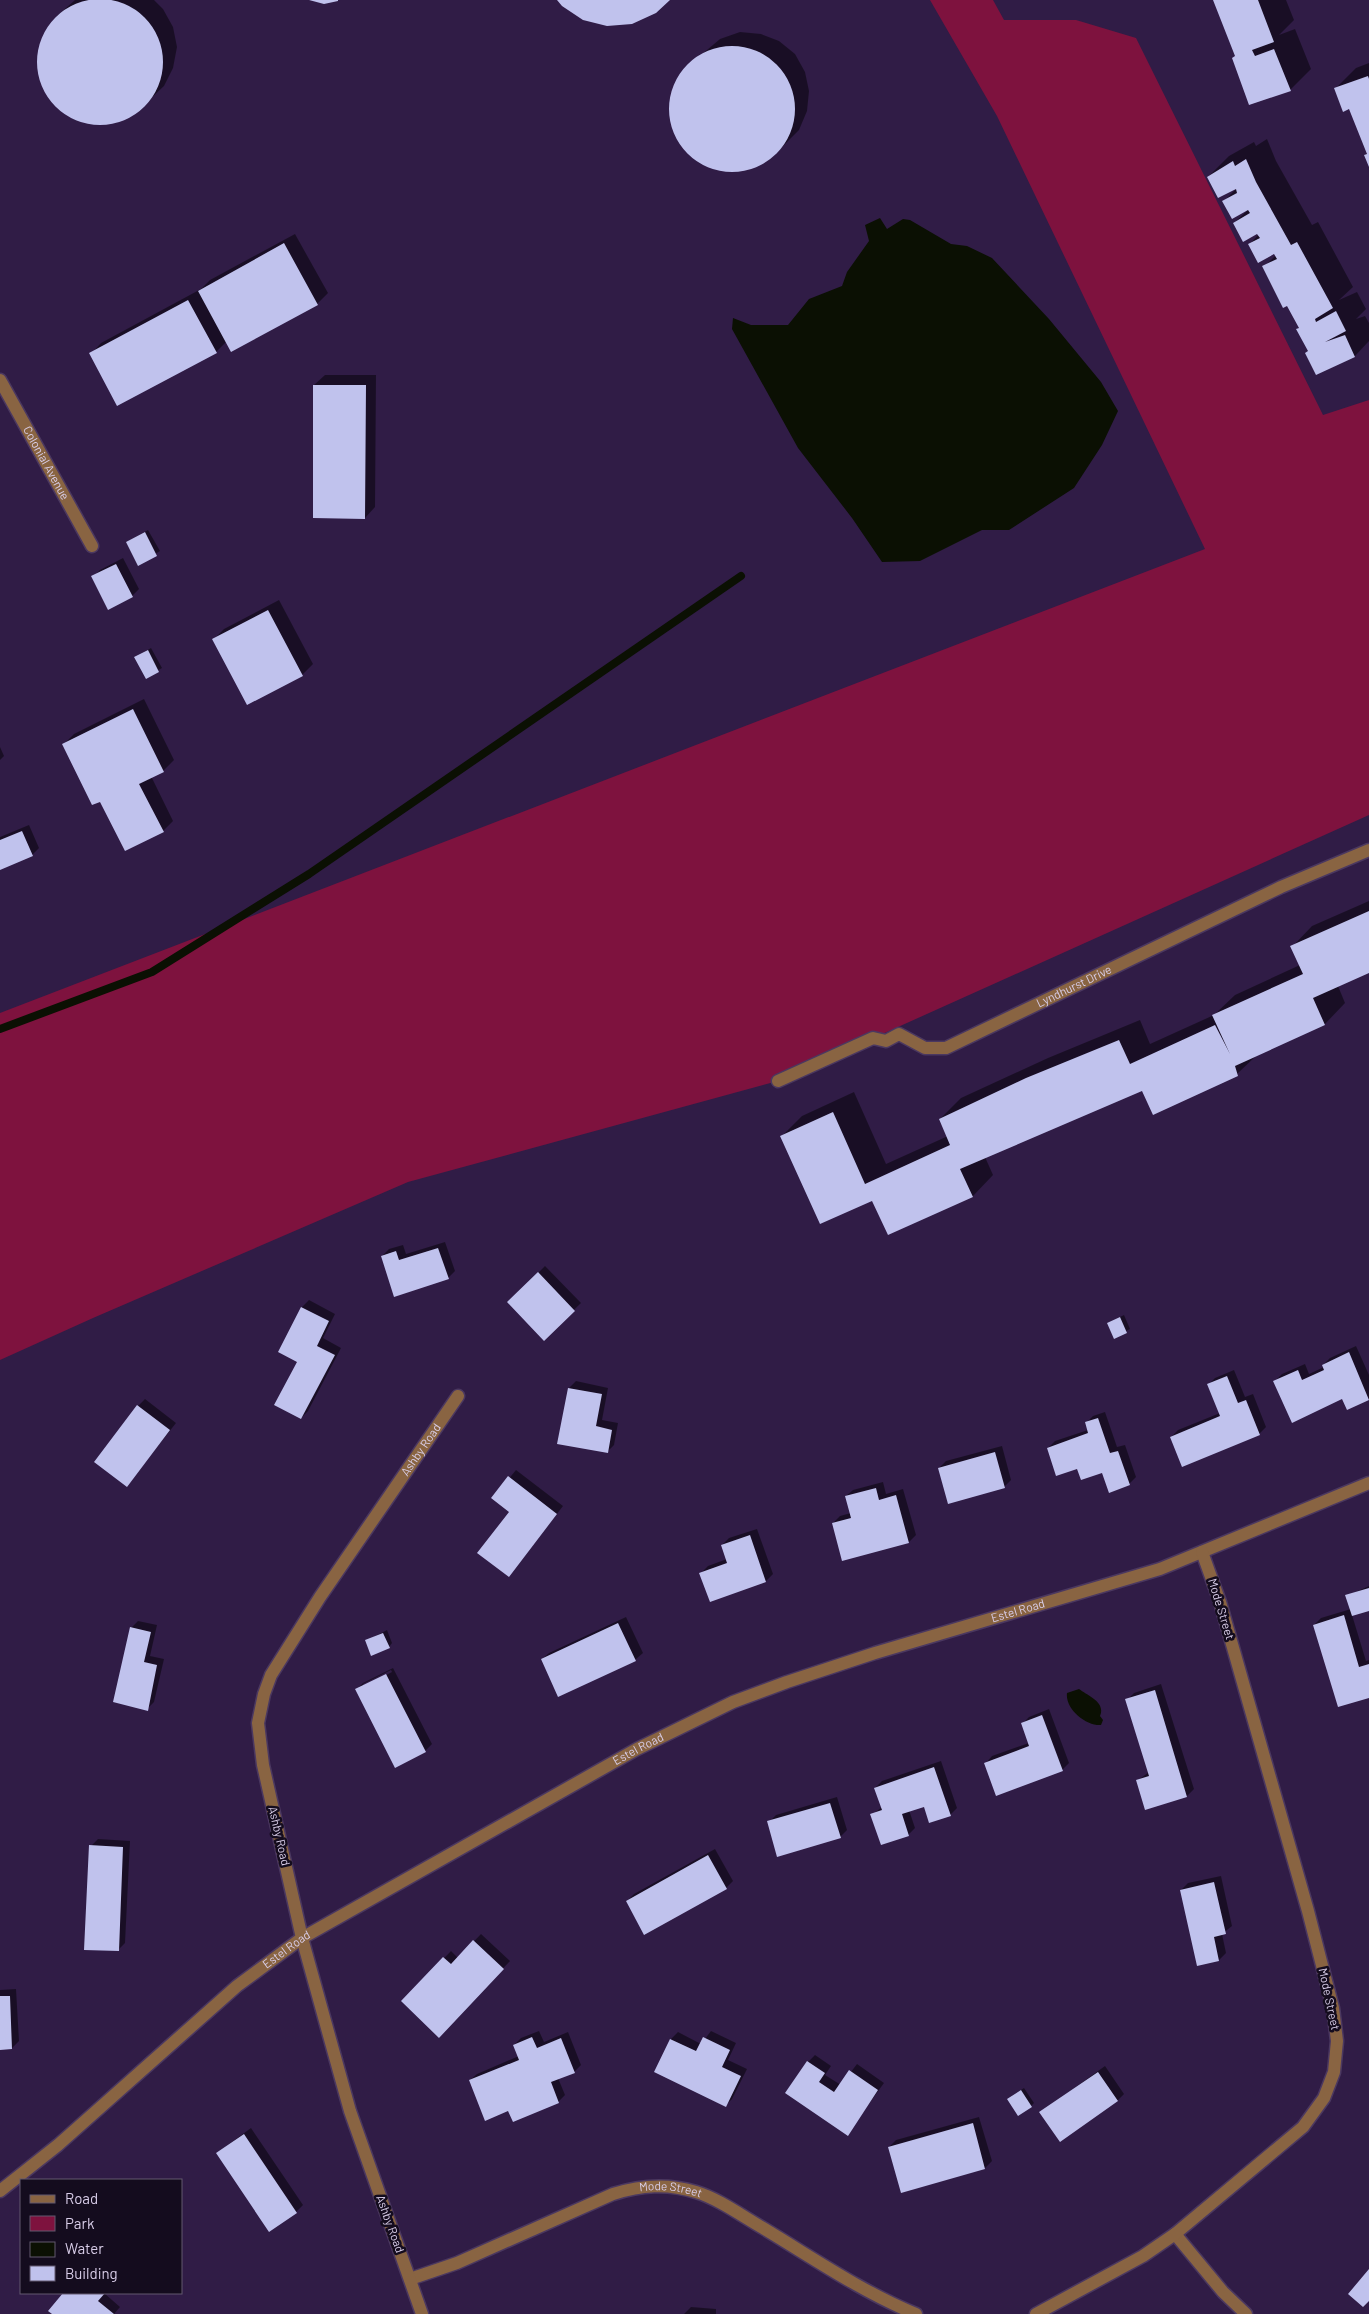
<svg xmlns="http://www.w3.org/2000/svg" width="1369" height="2314" font-family="Barlow,sans-serif">
  <rect width="100%" height="100%" fill="#301c46"/>
  <!-- green -->
  <path fill="#7e123e" d="M 930,0 L 993,0 L 1004,20 L 1076,20 L 1136,38 L 1323,415 L 1369,400 L 1369,815 L 778,1081 L 408,1182 L 93,1318 L 0,1360 L 0,1013 L 1205,549 L 997,116 Z"/>
  <!-- water -->
  <path fill="#0b1003" d="M 880,218 L 887,229 L 903,219 L 910,220 L 951,244 L 967,246 L 992,258 L 1049,319 L 1101,382 L 1118,411 L 1102,445 L 1074,488 L 1009,530 L 982,530 L 920,561 L 882,562 L 852,518 L 798,448 L 732,329 L 733,318 L 751,325 L 788,325 L 809,299 L 842,286 L 847,272 L 869,241 L 865,225 Z
    M 1079,1689 C 1088,1696 1106,1702 1100,1716 L 1103,1720 L 1101,1725 C 1086,1726 1065,1709 1067,1693 Z"/>
  <!-- shadow -->
  <path fill="#0007" fill-rule="evenodd" d="M 75,0 L 154,0 L 163,9 L 173,27 L 177,47 L 173,68 L 164,86 L 133,115 L 115,123 L 95,124 L 75,120 L 59,109 L 46,93 L 39,74 L 38,54 L 44,34 L 57,16 Z
    M 1215,0 L 1286,0 L 1294,20 L 1279,35 L 1295,29 L 1311,69 L 1290,90 L 1236,55 Z
    M 740,32 L 761,34 L 779,41 L 795,54 L 805,72 L 809,91 L 807,111 L 799,130 L 770,159 L 752,168 L 732,171 L 713,168 L 695,159 L 681,144 L 672,125 L 671,104 L 676,83 L 688,66 L 720,39 Z
    M 1369,63 L 1369,164 L 1365,155 L 1368,152 L 1350,108 L 1335,89 L 1356,68 Z
    M 1267,139 L 1276,161 L 1312,225 L 1318,222 L 1353,287 L 1339,300 L 1357,292 L 1366,309 L 1356,319 L 1365,316 L 1369,323 L 1369,341 L 1355,356 L 1317,374 L 1309,351 L 1297,329 L 1300,327 L 1264,267 L 1276,255 L 1249,245 L 1259,234 L 1234,223 L 1249,209 L 1223,202 L 1237,188 L 1208,177 L 1229,156 L 1254,142 L 1256,146 Z
    M 295,234 L 328,293 L 317,304 L 227,341 L 216,352 L 118,405 L 91,354 L 101,343 L 201,289 L 210,280 Z
    M 325,375 L 376,375 L 375,507 L 365,518 L 314,385 Z
    M 148,530 L 160,551 L 139,564 L 127,542 Z
    M 123,558 L 139,589 L 132,596 L 93,577 L 100,570 Z
    M 279,600 L 313,664 L 302,675 L 214,639 L 224,629 Z
    M 151,648 L 162,668 L 146,677 L 136,657 Z
    M 144,699 L 174,760 L 163,771 L 151,776 L 173,821 L 163,831 L 101,800 L 64,744 L 74,734 Z
    M 0,747 L 4,756 L 0,760 Z
    M 29,825 L 39,848 L 32,855 L 0,869 L 0,837 Z
    M 1369,901 L 1369,972 L 1338,986 L 1345,1003 L 1325,1024 L 1257,1055 L 1237,1074 L 1142,1089 L 985,1157 L 993,1175 L 973,1196 L 889,1234 L 873,1199 L 781,1137 L 802,1116 L 854,1092 L 886,1164 L 948,1136 L 940,1119 L 961,1098 L 1048,1058 L 1140,1020 L 1150,1044 L 1214,1015 L 1235,995 L 1300,965 L 1292,947 L 1312,926 Z
    M 445,1242 L 455,1271 L 448,1278 L 382,1256 L 389,1249 L 403,1245 L 406,1254 Z
    M 545,1266 L 581,1303 L 544,1339 L 509,1302 Z
    M 309,1300 L 335,1314 L 323,1338 L 341,1348 L 308,1411 L 301,1418 L 299,1361 L 280,1351 L 302,1307 Z
    M 1124,1315 L 1130,1329 L 1114,1337 L 1108,1323 Z
    M 1356,1346 L 1369,1375 L 1369,1399 L 1348,1409 L 1343,1398 L 1275,1381 L 1282,1374 L 1305,1364 L 1309,1374 L 1324,1367 L 1323,1365 L 1330,1358 Z
    M 1234,1370 L 1245,1397 L 1253,1394 L 1266,1427 L 1259,1434 L 1171,1437 L 1178,1430 L 1220,1413 L 1208,1385 L 1215,1378 Z
    M 576,1381 L 608,1388 L 602,1420 L 618,1423 L 614,1445 L 607,1452 L 569,1388 Z
    M 145,1399 L 176,1423 L 127,1485 L 138,1406 Z
    M 1105,1412 L 1117,1447 L 1125,1445 L 1136,1477 L 1129,1484 L 1048,1448 L 1055,1441 L 1088,1430 L 1086,1423 L 1093,1416 Z
    M 1002,1446 L 1011,1480 L 1004,1487 L 939,1468 L 946,1461 Z
    M 516,1470 L 563,1506 L 509,1576 L 511,1512 L 493,1498 Z
    M 883,1482 L 886,1494 L 903,1489 L 916,1535 L 909,1542 L 843,1559 L 833,1523 L 840,1516 L 851,1513 L 846,1496 L 853,1490 Z
    M 757,1529 L 773,1574 L 766,1581 L 710,1601 L 701,1573 L 708,1566 L 727,1559 L 722,1545 L 729,1538 Z
    M 1369,1586 L 1369,1610 L 1352,1615 L 1366,1661 L 1369,1660 L 1369,1696 L 1314,1625 L 1321,1618 L 1351,1609 L 1347,1596 Z
    M 626,1617 L 643,1653 L 636,1659 L 559,1695 L 542,1659 L 549,1653 Z
    M 138,1621 L 157,1625 L 150,1656 L 164,1659 L 154,1702 L 147,1709 L 131,1628 Z
    M 387,1630 L 392,1643 L 389,1647 L 366,1641 Z
    M 393,1668 L 432,1744 L 425,1751 L 356,1690 L 363,1683 ZM 391,1670 L 392,1672 L 363,1687 L 363,1684 Z
    M 1161,1684 L 1194,1789 L 1187,1796 L 1146,1809 L 1137,1781 L 1149,1772 L 1127,1700 L 1134,1693 Z
    M 1049,1709 L 1069,1763 L 1062,1770 L 986,1763 L 992,1756 L 1029,1743 L 1022,1724 L 1029,1717 Z
    M 941,1761 L 957,1808 L 950,1815 L 925,1805 L 909,1810 L 915,1828 L 908,1835 L 872,1815 L 882,1807 L 875,1788 L 882,1781 Z
    M 837,1797 L 847,1830 L 840,1837 L 769,1822 L 776,1815 Z
    M 98,1839 L 130,1841 L 125,1943 L 118,1950 L 91,1846 Z
    M 715,1849 L 733,1881 L 726,1888 L 627,1901 L 634,1894 Z
    M 1221,1876 L 1232,1926 L 1222,1934 L 1226,1953 L 1219,1960 L 1181,1890 L 1188,1883 Z
    M 481,1934 L 510,1961 L 446,2029 L 403,2001 L 451,1951 L 458,1958 Z
    M 16,1989 L 19,2041 L 12,2048 L 0,2048 L 0,1990 Z
    M 539,2031 L 544,2042 L 568,2032 L 581,2065 L 574,2072 L 558,2078 L 565,2095 L 558,2102 L 509,2110 L 470,2080 L 477,2074 L 519,2056 L 514,2045 L 521,2038 Z
    M 711,2031 L 736,2043 L 728,2060 L 747,2069 L 732,2099 L 725,2106 L 656,2071 L 671,2039 L 678,2032 L 701,2044 Z
    M 815,2055 L 831,2066 L 825,2075 L 841,2085 L 857,2064 L 884,2083 L 847,2134 L 808,2062 Z
    M 1105,2066 L 1124,2094 L 1118,2100 L 1041,2112 Z
    M 1024,2088 L 1034,2103 L 1031,2106 L 1012,2096 Z
    M 979,2117 L 992,2161 L 985,2168 L 902,2191 L 889,2147 L 896,2140 Z
    M 251,2128 L 303,2205 L 296,2212 L 217,2153 Z
    M 65,2293 L 104,2293 L 120,2307 L 114,2314 L 54,2314 L 50,2311 Z
    M 691,2307 L 716,2309 L 716,2314 L 684,2314 Z"/>
  <g fill="none" stroke-linecap="round" stroke-linejoin="round">
    <!-- stream -->
    <path stroke="#0b1003" stroke-width="8" d="M 0,1029 L 152,972 L 309,874 L 741,576"/>
  </g>
  <!-- building -->
  <path fill="#c0c2ed" d="M37 62a63 63 0 1 1 126 0a63 63 0 1 1-126 0Z
    M 309,0 L 338,0 L 338,1 L 324,4 Z
    M 557,0 L 670,0 L 656,13 L 632,24 L 607,26 L 583,20 L 562,6 Z
    M 1213,0 L 1258,0 L 1274,42 L 1252,50 L 1255,56 L 1274,49 L 1291,91 L 1249,105 L 1232,58 L 1235,56 Z
    M669 109a63 63 0 1 1 126 0a63 63 0 1 1-126 0Z
    M 1368,76 L 1369,79 L 1369,167 L 1364,155 L 1367,154 L 1349,109 L 1343,112 L 1334,88 Z
    M 1246,159 L 1256,182 L 1291,245 L 1297,242 L 1333,308 L 1315,319 L 1316,322 L 1336,311 L 1346,331 L 1325,342 L 1345,335 L 1355,357 L 1316,375 L 1305,353 L 1308,351 L 1296,329 L 1299,328 L 1287,306 L 1283,308 L 1262,266 L 1277,259 L 1274,254 L 1258,263 L 1248,244 L 1260,238 L 1257,234 L 1243,242 L 1233,223 L 1250,213 L 1248,210 L 1232,219 L 1222,201 L 1237,193 L 1236,189 L 1218,198 L 1207,177 L 1233,161 L 1235,166 Z
    M 284,243 L 318,305 L 231,352 L 198,291 Z
    M 188,300 L 217,353 L 117,406 L 89,353 Z
    M 313,385 L 366,385 L 365,519 L 313,518 Z
    M 145,532 L 157,556 L 138,566 L 126,542 Z
    M 116,564 L 133,597 L 108,610 L 91,576 Z
    M 268,610 L 303,676 L 247,705 L 212,639 Z
    M 148,650 L 159,672 L 146,679 L 134,657 Z
    M 133,709 L 164,772 L 139,784 L 164,832 L 125,851 L 100,802 L 92,805 L 62,744 Z
    M 22,831 L 33,856 L 0,870 L 0,840 Z
    M 1369,911 L 1369,973 L 1313,998 L 1325,1025 L 1235,1066 L 1238,1076 L 1153,1115 L 1142,1091 L 960,1169 L 973,1197 L 888,1235 L 872,1201 L 820,1224 L 780,1136 L 833,1112 L 865,1184 L 950,1145 L 939,1119 L 1026,1078 L 1119,1040 L 1130,1064 L 1215,1025 L 1230,1054 L 1212,1015 L 1303,974 L 1290,946 Z
    M 438,1248 L 449,1279 L 394,1297 L 381,1256 L 396,1251 L 399,1260 Z
    M 538,1272 L 575,1311 L 544,1341 L 507,1302 Z
    M 301,1307 L 329,1321 L 317,1346 L 335,1355 L 301,1419 L 274,1405 L 297,1362 L 278,1352 Z
    M 1120,1317 L 1127,1333 L 1114,1339 L 1107,1323 Z
    M 1349,1352 L 1369,1400 L 1347,1410 L 1342,1399 L 1292,1423 L 1273,1381 L 1298,1370 L 1302,1380 L 1324,1370 L 1322,1365 Z
    M 1227,1376 L 1238,1403 L 1246,1400 L 1260,1435 L 1182,1467 L 1170,1437 L 1220,1416 L 1207,1384 Z
    M 568,1388 L 602,1394 L 596,1426 L 612,1430 L 608,1453 L 557,1444 Z
    M 137,1405 L 170,1430 L 127,1487 L 94,1462 Z
    M 1098,1418 L 1110,1453 L 1118,1451 L 1130,1485 L 1109,1493 L 1102,1473 L 1081,1480 L 1077,1469 L 1056,1476 L 1047,1448 L 1088,1433 L 1085,1422 Z
    M 995,1452 L 1005,1488 L 948,1504 L 938,1468 Z
    M 508,1476 L 557,1514 L 509,1577 L 477,1553 L 509,1512 L 491,1498 Z
    M 876,1488 L 879,1500 L 896,1495 L 909,1543 L 842,1561 L 832,1523 L 851,1518 L 845,1496 Z
    M 750,1535 L 766,1582 L 710,1602 L 699,1573 L 727,1563 L 721,1545 Z
    M 1369,1588 L 1369,1611 L 1352,1616 L 1345,1595 Z
    M 1344,1615 L 1359,1667 L 1369,1664 L 1369,1698 L 1338,1707 L 1313,1625 Z
    M 618,1623 L 636,1661 L 558,1697 L 541,1659 Z
    M 130,1627 L 151,1632 L 144,1662 L 157,1665 L 148,1711 L 113,1702 Z
    M 383,1633 L 390,1648 L 371,1656 L 365,1640 Z
    M 386,1674 L 426,1752 L 395,1768 L 355,1689 Z
    M 1155,1690 L 1187,1797 L 1145,1810 L 1136,1780 L 1149,1776 L 1125,1699 Z
    M 1042,1715 L 1063,1771 L 996,1796 L 984,1763 L 1029,1746 L 1021,1723 Z
    M 934,1767 L 951,1816 L 929,1823 L 924,1807 L 902,1814 L 909,1836 L 881,1845 L 870,1814 L 882,1810 L 874,1788 Z
    M 830,1803 L 841,1838 L 777,1857 L 767,1821 Z
    M 89,1845 L 123,1847 L 119,1951 L 84,1950 Z
    M 708,1855 L 727,1889 L 644,1935 L 626,1901 Z
    M 1214,1882 L 1226,1934 L 1214,1937 L 1219,1961 L 1197,1966 L 1180,1890 Z
    M 473,1940 L 504,1969 L 439,2038 L 401,2001 L 443,1957 L 451,1964 Z
    M 0,1996 L 10,1996 L 12,2049 L 0,2050 Z
    M 532,2037 L 537,2048 L 561,2038 L 575,2073 L 551,2082 L 559,2103 L 513,2122 L 508,2111 L 485,2121 L 469,2080 L 519,2060 L 513,2045 Z
    M 703,2037 L 730,2050 L 722,2067 L 741,2076 L 726,2107 L 654,2072 L 670,2039 L 696,2051 Z
    M 807,2061 L 825,2073 L 819,2082 L 834,2092 L 849,2070 L 878,2090 L 848,2136 L 785,2093 Z
    M 1098,2072 L 1118,2101 L 1060,2142 L 1039,2112 Z
    M 1021,2090 L 1032,2107 L 1018,2116 L 1007,2099 Z
    M 973,2123 L 985,2169 L 901,2193 L 888,2147 Z
    M 244,2134 L 297,2213 L 269,2232 L 216,2153 Z
    M 1369,2269 L 1369,2301 L 1363,2307 L 1348,2294 Z
    M 63,2293 L 105,2293 L 98,2301 L 114,2314 L 52,2314 L 48,2311 Z"/>
  <g fill="none" stroke-linecap="round" stroke-linejoin="round">
    <defs>
      <g id="minor">
        <path id="s1" d="M 0,380 L 92,546"/>
        <path id="s2" d="M 778,1081 L 873,1038 L 886,1041 L 899,1034 L 925,1048 L 946,1048 L 1281,887 L 1369,850"/>
        <path id="s3" d="M 0,2191 L 58,2145 L 237,1986 L 302,1938 L 637,1749 L 733,1702 L 787,1682 L 875,1653 L 1160,1569 L 1369,1483"/>
        <path d="M 1175,2234 L 1223,2292 L 1246,2314"/>
        <path id="s4" d="M 410,2279 L 457,2263 L 613,2194 C 641,2185 667,2183 696,2192 C 719,2199 742,2216 763,2228 C 813,2258 862,2292 916,2314"/>
        <path id="s5" d="M 422,2314 L 350,2111 L 302,1938 L 263,1765 L 258,1723 L 264,1694 L 271,1675 L 320,1597 L 458,1396"/>
        <path d="M 1036,2314 L 1143,2256 L 1175,2234 L 1303,2127 L 1324,2098 L 1334,2072 L 1337,2041 L 1333,2008 L 1308,1911 L 1220,1602 L 1202,1552"/>
      </g>
    </defs>
    <!-- minor casing -->
    <use href="#minor" stroke="#4b3860" stroke-width="15"/>
    <!-- minor -->
    <use href="#minor" stroke="#896442" stroke-width="12"/>
  </g>
  <g text-anchor="middle" stroke-width="5" stroke-linejoin="round" paint-order="stroke">
    <!-- street labels -->
    <g font-size="12" fill="#d8cde8" stroke="#140c1e">
      <text dy="4" stroke="none"><textPath href="#s1" startOffset="95">Colonial Avenue</textPath></text>
      <text dy="4" stroke="none"><textPath href="#s2" startOffset="325">Lyndhurst Drive</textPath></text>
      <text dy="4" stroke="none"><textPath href="#s5" startOffset="935">Ashby Road</textPath></text>
      <text transform="translate(1221 1609) rotate(73)" y="4">Mode Street</text>
      <text dy="4" stroke="none"><textPath href="#s3" startOffset="1185">Estel Road</textPath></text>
      <text dy="4" stroke="none"><textPath href="#s3" startOffset="780">Estel Road</textPath></text>
      <text transform="translate(279 1836) rotate(77)" y="4">Ashby Road</text>
      <text dy="4" stroke="none"><textPath href="#s3" startOffset="375">Estel Road</textPath></text>
      <text transform="translate(1329 1999) rotate(78)" y="4">Mode Street</text>
      <text dy="4" stroke="none"><textPath href="#s4" startOffset="279">Mode Street</textPath></text>
      <text transform="translate(390 2224) rotate(70)" y="4">Ashby Road</text>
    </g>
  </g>
  <!-- legend -->
  <rect x="20" y="2179" width="162" height="115" fill="#140c1e" stroke="#62596f"/>
  <rect x="30" y="2195" width="25" height="8" fill="#896442" stroke="#62596f"/>
  <text x="65" y="2204" font-size="15" fill="#d8cde8">Road</text>
  <rect x="30" y="2216" width="25" height="15" fill="#7e123e" stroke="#62596f"/>
  <text x="65" y="2229" font-size="15" fill="#d8cde8">Park</text>
  <rect x="30" y="2242" width="25" height="15" fill="#0b1003" stroke="#62596f"/>
  <text x="65" y="2254" font-size="15" fill="#d8cde8">Water</text>
  <rect x="30" y="2266" width="25" height="15" fill="#c0c2ed" stroke="#62596f"/>
  <text x="65" y="2279" font-size="15" fill="#d8cde8">Building</text>
</svg>
